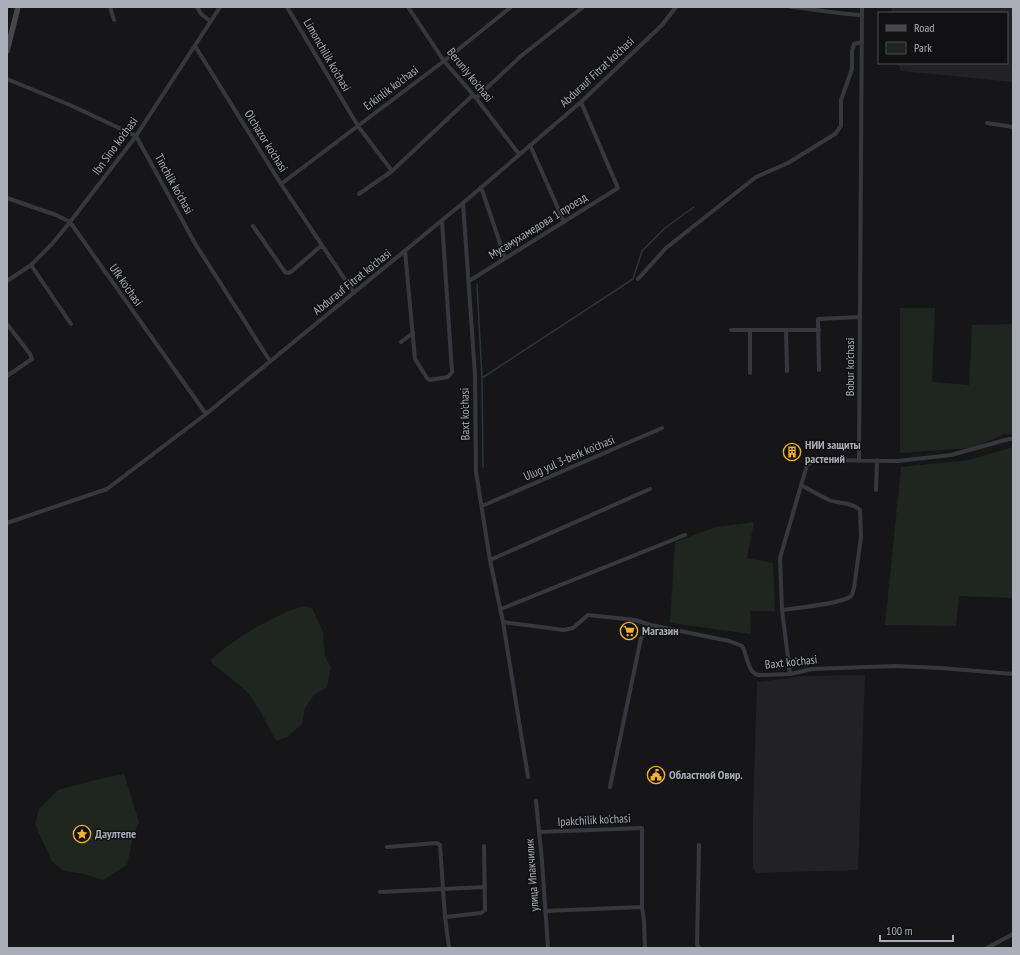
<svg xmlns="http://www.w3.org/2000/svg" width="1020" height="955" font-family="'PT Sans Narrow',sans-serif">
  <rect width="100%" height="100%" fill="#161618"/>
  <!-- built -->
  <path fill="#222225" d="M 892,7 L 1013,7 L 1013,82 L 901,71 L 897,63 L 1007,63 L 1007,13 L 891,13 Z
    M 865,675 L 858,870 L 756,873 L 753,868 L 753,814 L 757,682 L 805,676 Z"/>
  <!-- green -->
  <path fill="#1e261f" d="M 900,308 L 935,308 L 932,382 L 969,385 L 972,325 L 1013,324 L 1013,435 L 1004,434 L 973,448 L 900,453 Z
    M 1013,447 L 1013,598 L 959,596 L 956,626 L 885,625 L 901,467 L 969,460 Z
    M 754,522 L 747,558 L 773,563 L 775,611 L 750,611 L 751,634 L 670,623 L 675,542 L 716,527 Z
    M 302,606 L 312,608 L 323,632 L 325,657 L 331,667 L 327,687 L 314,695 L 305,708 L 302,724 L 287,737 L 276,741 C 268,726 256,700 243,688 C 232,678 220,672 210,660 C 237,637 269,618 302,606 Z
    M 124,774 L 139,822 L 133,836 L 127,865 L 103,880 L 85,874 L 63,871 L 51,860 L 35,824 L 39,809 L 58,790 L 95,780 Z"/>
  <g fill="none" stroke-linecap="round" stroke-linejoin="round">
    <!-- stream -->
    <path stroke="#2c353c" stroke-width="1.5" d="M 477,284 L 482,378 L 483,467
      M 482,378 L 633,279 L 642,251 L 665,228 L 694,207"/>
    <!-- minor -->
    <path stroke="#37383d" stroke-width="4" d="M 110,7 L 114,20
      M 197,7 L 201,14 L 210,21
      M 287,7 L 358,126 L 392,171
      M 408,7 L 444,61 L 476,98 L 519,154
      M 791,7 C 815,9 838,14 862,15
      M 195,46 L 281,184 L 354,293
      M 7,79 L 70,105 L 136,136 L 196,245 L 270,361
      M 476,98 L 521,56 L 583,7
      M 987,123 L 1013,127
      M 530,145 L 564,222
      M 281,184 L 444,61 L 511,7
      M 481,187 L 505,258
      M 359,194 L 392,171 L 473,95
      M 7,198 L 56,215 L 70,222 L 206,414
      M 463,203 L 475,375 L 476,472 L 490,560 L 503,622 L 528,777
      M 253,226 L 285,272 L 288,273 L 291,272 L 322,245
      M 405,251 L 415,359 L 427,378 L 430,380 L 448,377 L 452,372 L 442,221
      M 31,265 L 71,324
      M 638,279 L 666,248 L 756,177 L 788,163 L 835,134 L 841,126 L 841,100 L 852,69 L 852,51 L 854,44 L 862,42
      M 7,281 L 31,265 L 52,244 L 70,222 L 136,136 L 220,7
      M 469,281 L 618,188 L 581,102
      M 7,324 L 30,354 L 32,359 L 7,376
      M 731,330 L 819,330
      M 786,330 L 787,371
      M 401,342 L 413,333
      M 819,370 L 818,319 L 860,317
      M 750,373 L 750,330
      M 859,460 L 862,7
      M 876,490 L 877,460
      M 482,506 L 662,428
      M 7,523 L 107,489 L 206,414 L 463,203 L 581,102 L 662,25 L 676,7
      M 490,560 L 650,489
      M 501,609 L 685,535
      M 782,610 C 794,608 843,604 851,596 C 853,594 853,591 854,588 L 861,537 L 860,510 C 852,502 839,504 829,500 C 820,496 810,490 801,485
      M 503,622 L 564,630 L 573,628 L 588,615 L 635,620 L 651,625 L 729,641 L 742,646 C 748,656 747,673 759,675 L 790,674 L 812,669 L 895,666 L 941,668 L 1013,674
      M 790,674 L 782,610 L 780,558 L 807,465 L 813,462 L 821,460 L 898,461 L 951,455 L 1009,439 L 1013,439
      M 610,787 L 641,638 L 651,625
      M 536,801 L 542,861 L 548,948
      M 539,832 L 642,828 L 642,907 L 644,921 L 645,948
      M 387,847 L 437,843 L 440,845 L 443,889 L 485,887
      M 380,892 L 443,889 L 445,917
      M 545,911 L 642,907
      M 449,948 L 445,917 L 481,913 L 485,910 L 484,846
      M 699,948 L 697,944 L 699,845
      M 987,948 L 1013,934"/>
    <!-- secondary -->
    <path stroke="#45474d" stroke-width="5.5" d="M 7,51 L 18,7"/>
  </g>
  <!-- icons -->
  <defs>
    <symbol id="building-ring" viewBox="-11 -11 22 22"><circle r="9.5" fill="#111113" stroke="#f2b134" stroke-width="1.5"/><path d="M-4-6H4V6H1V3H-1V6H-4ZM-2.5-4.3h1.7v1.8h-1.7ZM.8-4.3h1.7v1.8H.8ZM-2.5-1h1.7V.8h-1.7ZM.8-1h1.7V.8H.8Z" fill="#f2b134"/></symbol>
    <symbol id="supermarket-ring" viewBox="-11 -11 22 22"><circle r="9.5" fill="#111113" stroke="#f2b134" stroke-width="1.5"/><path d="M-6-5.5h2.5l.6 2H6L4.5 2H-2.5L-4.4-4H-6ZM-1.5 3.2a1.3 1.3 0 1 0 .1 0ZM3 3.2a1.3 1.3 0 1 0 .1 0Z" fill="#f2b134"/></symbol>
    <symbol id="civic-ring" viewBox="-11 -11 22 22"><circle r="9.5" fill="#111113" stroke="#f2b134" stroke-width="1.5"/><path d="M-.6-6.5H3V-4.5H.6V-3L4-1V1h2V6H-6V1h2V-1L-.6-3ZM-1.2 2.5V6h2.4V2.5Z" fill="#f2b134"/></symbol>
    <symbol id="sight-ring" viewBox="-11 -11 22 22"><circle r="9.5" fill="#111113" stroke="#f2b134" stroke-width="1.5"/><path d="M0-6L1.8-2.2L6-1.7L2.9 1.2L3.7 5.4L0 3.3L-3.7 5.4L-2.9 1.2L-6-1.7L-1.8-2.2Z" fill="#f2b134"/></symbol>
  </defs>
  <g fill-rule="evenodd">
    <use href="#building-ring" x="782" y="442" width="20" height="20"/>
    <use href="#supermarket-ring" x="619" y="621" width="20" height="20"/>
    <use href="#civic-ring" x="646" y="765" width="20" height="20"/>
    <use href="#sight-ring" x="72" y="824" width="20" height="20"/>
  </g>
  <g text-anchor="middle" stroke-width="3" stroke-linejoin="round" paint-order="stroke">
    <!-- street labels -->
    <g font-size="12" fill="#a8adb8" stroke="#111113">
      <text transform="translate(327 55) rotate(60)" y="4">Limonchilik ko'chasi</text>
      <text transform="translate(597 72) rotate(-43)" y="4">Abdurauf Fitrat ko'chasi</text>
      <text transform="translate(470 75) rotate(51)" y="4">Beruniy ko'chasi</text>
      <text transform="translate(391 88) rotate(-37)" y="4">Erkinlik ko'chasi</text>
      <text transform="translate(266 141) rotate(58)" y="4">Olchazor ko'chasi</text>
      <text transform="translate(115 146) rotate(-54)" y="4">Ibn Sino ko'chasi</text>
      <text transform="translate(174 184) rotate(61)" y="4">Tinchlik ko'chasi</text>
      <text transform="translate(538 226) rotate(-32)" y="4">Мусамухамедова 1 проезд</text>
      <text transform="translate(352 282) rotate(-39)" y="4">Abdurauf Fitrat ko'chasi</text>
      <text transform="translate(126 285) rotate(55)" y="4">Ufk ko'chasi</text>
      <text transform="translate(850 367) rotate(-90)" y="4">Bobur ko'chasi</text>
      <text transform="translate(465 414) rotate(-91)" y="4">Baxt ko'chasi</text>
      <text transform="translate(569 458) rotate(-23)" y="4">Ulug yul 3-berk ko'chasi</text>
      <text transform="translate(791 662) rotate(-6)" y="4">Baxt ko'chasi</text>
      <text transform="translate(594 820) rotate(-3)" y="4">Ipakchilik ko'chasi</text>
      <text transform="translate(532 875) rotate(-94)" y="4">улица Ипакчилик</text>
    </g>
    <!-- poi labels -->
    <g font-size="12" font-weight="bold" fill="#a8adb8" stroke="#111113" text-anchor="start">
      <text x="805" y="449">НИИ защиты<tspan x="805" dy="14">растений</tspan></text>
      <text x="642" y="635">Магазин</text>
      <text x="669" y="779">Областной Овир.</text>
      <text x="95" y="838">Даултепе</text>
    </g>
  </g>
  <!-- border -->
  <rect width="1020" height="955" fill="none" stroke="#a8adb8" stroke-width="16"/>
  <!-- legend -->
  <rect x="878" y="12" width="130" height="52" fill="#111113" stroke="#4d4f55"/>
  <rect x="886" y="25" width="20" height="6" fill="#45474d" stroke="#4d4f55"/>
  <text x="914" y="32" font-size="12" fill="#a8adb8">Road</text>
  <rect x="886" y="42" width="20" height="12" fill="#1e261f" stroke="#4d4f55"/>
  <text x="914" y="52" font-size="12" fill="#a8adb8">Park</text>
  <!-- scale -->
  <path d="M880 935v6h73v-6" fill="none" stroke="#a8adb8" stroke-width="2"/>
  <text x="886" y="935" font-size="12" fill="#a8adb8" stroke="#111113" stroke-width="3" paint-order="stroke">100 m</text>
</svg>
